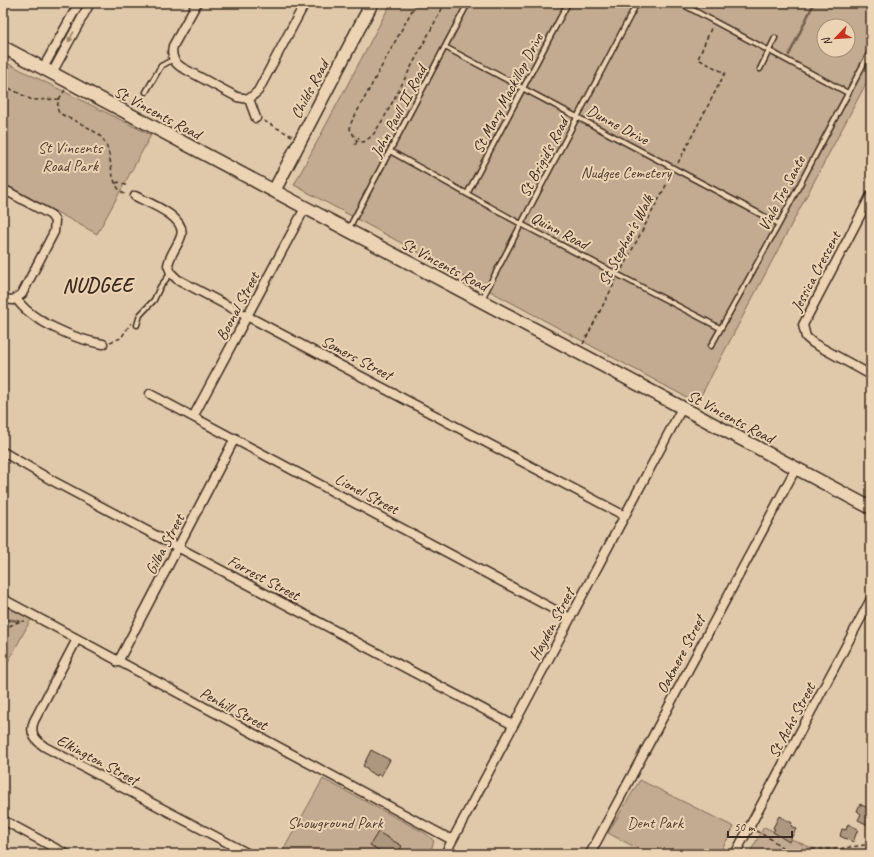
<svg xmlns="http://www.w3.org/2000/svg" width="874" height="857" font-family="Caveat,sans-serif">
  <rect width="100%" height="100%" fill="#e0c9aa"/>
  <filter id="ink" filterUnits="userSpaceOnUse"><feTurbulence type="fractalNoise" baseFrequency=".025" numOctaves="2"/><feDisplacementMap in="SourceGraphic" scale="8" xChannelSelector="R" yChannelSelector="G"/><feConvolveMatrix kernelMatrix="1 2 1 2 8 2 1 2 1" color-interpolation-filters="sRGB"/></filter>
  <g filter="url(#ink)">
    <!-- green -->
    <path fill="#c2ab90" stroke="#7e6a57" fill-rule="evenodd" d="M 391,3 L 871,3 L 871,74 L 697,403 L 294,185 ZM 824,26 L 848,26 L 848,50 L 824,50 Z
      M 3,61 L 151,135 L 97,234 L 3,183 Z
      M 3,605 L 31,619 L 7,664 L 3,663 Z
      M 323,779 L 425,833 L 434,841 L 431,850 L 427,854 L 281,854 Z
      M 640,780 L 734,827 L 719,854 L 648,854 L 608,833 Z
      M 764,827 L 814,849 L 812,854 L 749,854 Z"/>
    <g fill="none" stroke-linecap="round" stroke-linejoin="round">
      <!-- stream -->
      <path stroke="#735f4d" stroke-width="2.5" d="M 789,55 L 814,3
        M 3,619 L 19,621"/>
    </g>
    <!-- building -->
    <path fill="#ad977f" stroke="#3b2a1e" d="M 371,750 L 390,760 L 381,776 L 378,774 L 377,776 L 368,771 L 368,769 L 363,766 Z
      M 860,804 L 871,810 L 871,820 L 868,825 L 858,820 L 861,814 L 857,811 Z
      M 779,816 L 792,823 L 791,826 L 796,829 L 789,842 L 773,832 L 775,829 L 773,828 Z
      M 848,824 L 858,829 L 853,842 L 840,836 L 842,829 L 846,830 Z
      M 378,832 L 402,846 L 398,854 L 385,854 L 370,845 Z"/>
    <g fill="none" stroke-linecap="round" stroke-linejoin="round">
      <defs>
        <path id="lane" d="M 680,3 L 848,93
          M 445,47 L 779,224
          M 760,69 L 775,38
          M 146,92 L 161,66 L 174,59
          M 390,151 L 521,224 L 720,328
          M 467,194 L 568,3
          M 349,228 L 468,3
          M 482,299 L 637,3
          M 137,325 L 140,315 L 154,300 L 160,287 L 171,273
          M 711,346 L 779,224 L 871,50"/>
        <path id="street" d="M 197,3 L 173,46 C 171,54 173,62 181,67 L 237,97 L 249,99
          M 43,68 L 79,3
          M 52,73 L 90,3
          M 256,118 L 249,99 L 258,91 L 305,3
          M 3,189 L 51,215 L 55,221 L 54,232 L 22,294 L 13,300 L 3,299
          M 871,195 L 803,325 L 806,337 L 813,343 L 871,375
          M 135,196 C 149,203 187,217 181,236 C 178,246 170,254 168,265 L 171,273 L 177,279 L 625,516
          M 16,298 C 30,321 77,340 103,344
          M 150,394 L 570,618
          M 193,417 L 305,208
          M 3,452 L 53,481 L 513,725
          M 3,599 L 452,840
          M 77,639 L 34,721 C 29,733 35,740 45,747 L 249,854
          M 118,662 L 235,438
          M 3,820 L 66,854
          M 445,854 L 682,408
          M 590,854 L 796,468
          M 735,854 L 871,599"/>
        <path id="secondary" d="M 3,47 L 871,508
          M 274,191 L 372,3"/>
      </defs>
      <!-- lane casing -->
      <use href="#lane" stroke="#3b2a1e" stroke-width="7"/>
      <!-- street casing -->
      <use href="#street" stroke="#3b2a1e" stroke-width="11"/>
      <!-- secondary casing -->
      <use href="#secondary" stroke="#3b2a1e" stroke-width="15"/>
      <!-- path -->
      <path stroke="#3b2a1e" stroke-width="1.5" stroke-dasharray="4 3" stroke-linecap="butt" d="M 416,3 L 351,123 L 350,129 L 357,141 L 364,142 L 373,135 L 384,118 L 445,3
        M 3,85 L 32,100 L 59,99 L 57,108 L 59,113 C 72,120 89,126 100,136 C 116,151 105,184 126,195
        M 59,99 L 65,90
        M 131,103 L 143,97
        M 264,121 L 292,136
        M 355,145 L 359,137
        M 678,163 L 725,73 L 698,59 L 712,26
        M 116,183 L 120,182 L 127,186
        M 622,269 L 672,174
        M 110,342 L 121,338 L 131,323
        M 583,344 L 616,280
        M 3,629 L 18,622 L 25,621
        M 756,831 L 771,839 L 791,854
        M 807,854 L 814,849 L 838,849 L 871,844"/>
      <!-- lane -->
      <use href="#lane" stroke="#ebd3b3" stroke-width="4"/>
      <!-- street -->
      <use href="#street" stroke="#ebd3b3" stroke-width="8"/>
      <!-- secondary -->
      <use href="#secondary" stroke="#ebd3b3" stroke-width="12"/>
    </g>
    <!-- one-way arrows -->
    <defs><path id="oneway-solid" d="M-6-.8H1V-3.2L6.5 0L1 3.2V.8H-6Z"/></defs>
    <use fill="#937e68" href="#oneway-solid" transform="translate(71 37) rotate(118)"/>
  </g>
  <g text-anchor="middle" stroke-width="4" stroke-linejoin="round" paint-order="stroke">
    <!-- street labels -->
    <g font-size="16" fill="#3b2a1e" stroke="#ebd3b3">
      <text transform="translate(309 89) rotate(-62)" y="6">Childs Road</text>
      <text transform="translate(507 93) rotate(-62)" y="6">St Mary Mackillop Drive</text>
      <text transform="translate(398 111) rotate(-62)" y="6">John Paull II Road</text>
      <text transform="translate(158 112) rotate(28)" y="6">St Vincents Road</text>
      <text transform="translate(618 124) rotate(28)" y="6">Dunne Drive</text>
      <text transform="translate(543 157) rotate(-62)" y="6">St Brigid's Road</text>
      <text transform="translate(781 193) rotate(-62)" y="6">Viale Tre Sante</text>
      <text transform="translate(560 230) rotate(28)" y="6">Quinn Road</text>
      <text transform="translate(625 240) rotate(-62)" y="6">St Stephen's Walk</text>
      <text transform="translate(445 264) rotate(28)" y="6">St Vincents Road</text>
      <text transform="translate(815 271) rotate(-62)" y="6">Jessica Crescent</text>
      <text transform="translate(237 306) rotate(-62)" y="6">Boonal Street</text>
      <text transform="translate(357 357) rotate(28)" y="6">Somers Street</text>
      <text transform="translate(731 416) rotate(28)" y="6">St Vincents Road</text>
      <text transform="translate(367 493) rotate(28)" y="6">Lionel Street</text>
      <text transform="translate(164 544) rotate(-62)" y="6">Gilba Street</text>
      <text transform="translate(264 577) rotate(28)" y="6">Forrest Street</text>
      <text transform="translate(551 624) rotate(-62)" y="6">Hayden Street</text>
      <text transform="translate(680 654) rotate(-62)" y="6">Oakmere Street</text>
      <text transform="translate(234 708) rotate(28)" y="6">Penhill Street</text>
      <text transform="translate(791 720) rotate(-62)" y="6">St Achs Street</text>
      <text transform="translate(98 759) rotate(28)" y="6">Elkington Street</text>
    </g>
    <!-- park labels -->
    <g font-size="16" fill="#4f3d2f" stroke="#ebd3b3">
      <text x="70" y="153">St Vincents<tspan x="70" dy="18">Road Park</tspan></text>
      <text x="626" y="178">Nudgee Cemetery</text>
      <text x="335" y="828">Showground Park</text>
      <text x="655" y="828">Dent Park</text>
    </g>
    <!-- district labels -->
    <g font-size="20" font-weight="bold" letter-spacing="1" fill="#3b2a1e" stroke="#ebd3b3">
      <text x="98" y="292">NUDGEE</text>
    </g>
  </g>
  <!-- margin -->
  <rect width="874" height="857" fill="none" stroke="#ebd3b3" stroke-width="16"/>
  <rect x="8" y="8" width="858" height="841" fill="none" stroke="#3b2a1e" stroke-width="1.5" filter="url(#ink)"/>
  <!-- north arrow -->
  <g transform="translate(836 38) rotate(245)"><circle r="19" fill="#ebd3b3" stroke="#a58f77"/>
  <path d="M0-3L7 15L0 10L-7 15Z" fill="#c8321e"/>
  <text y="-6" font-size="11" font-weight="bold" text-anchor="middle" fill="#3b2a1e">N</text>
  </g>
  <!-- scale -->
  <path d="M728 831v6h64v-6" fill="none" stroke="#3b2a1e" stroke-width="2"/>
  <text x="734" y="831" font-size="12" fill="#3b2a1e" stroke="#ebd3b3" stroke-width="3" paint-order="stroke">50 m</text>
</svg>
